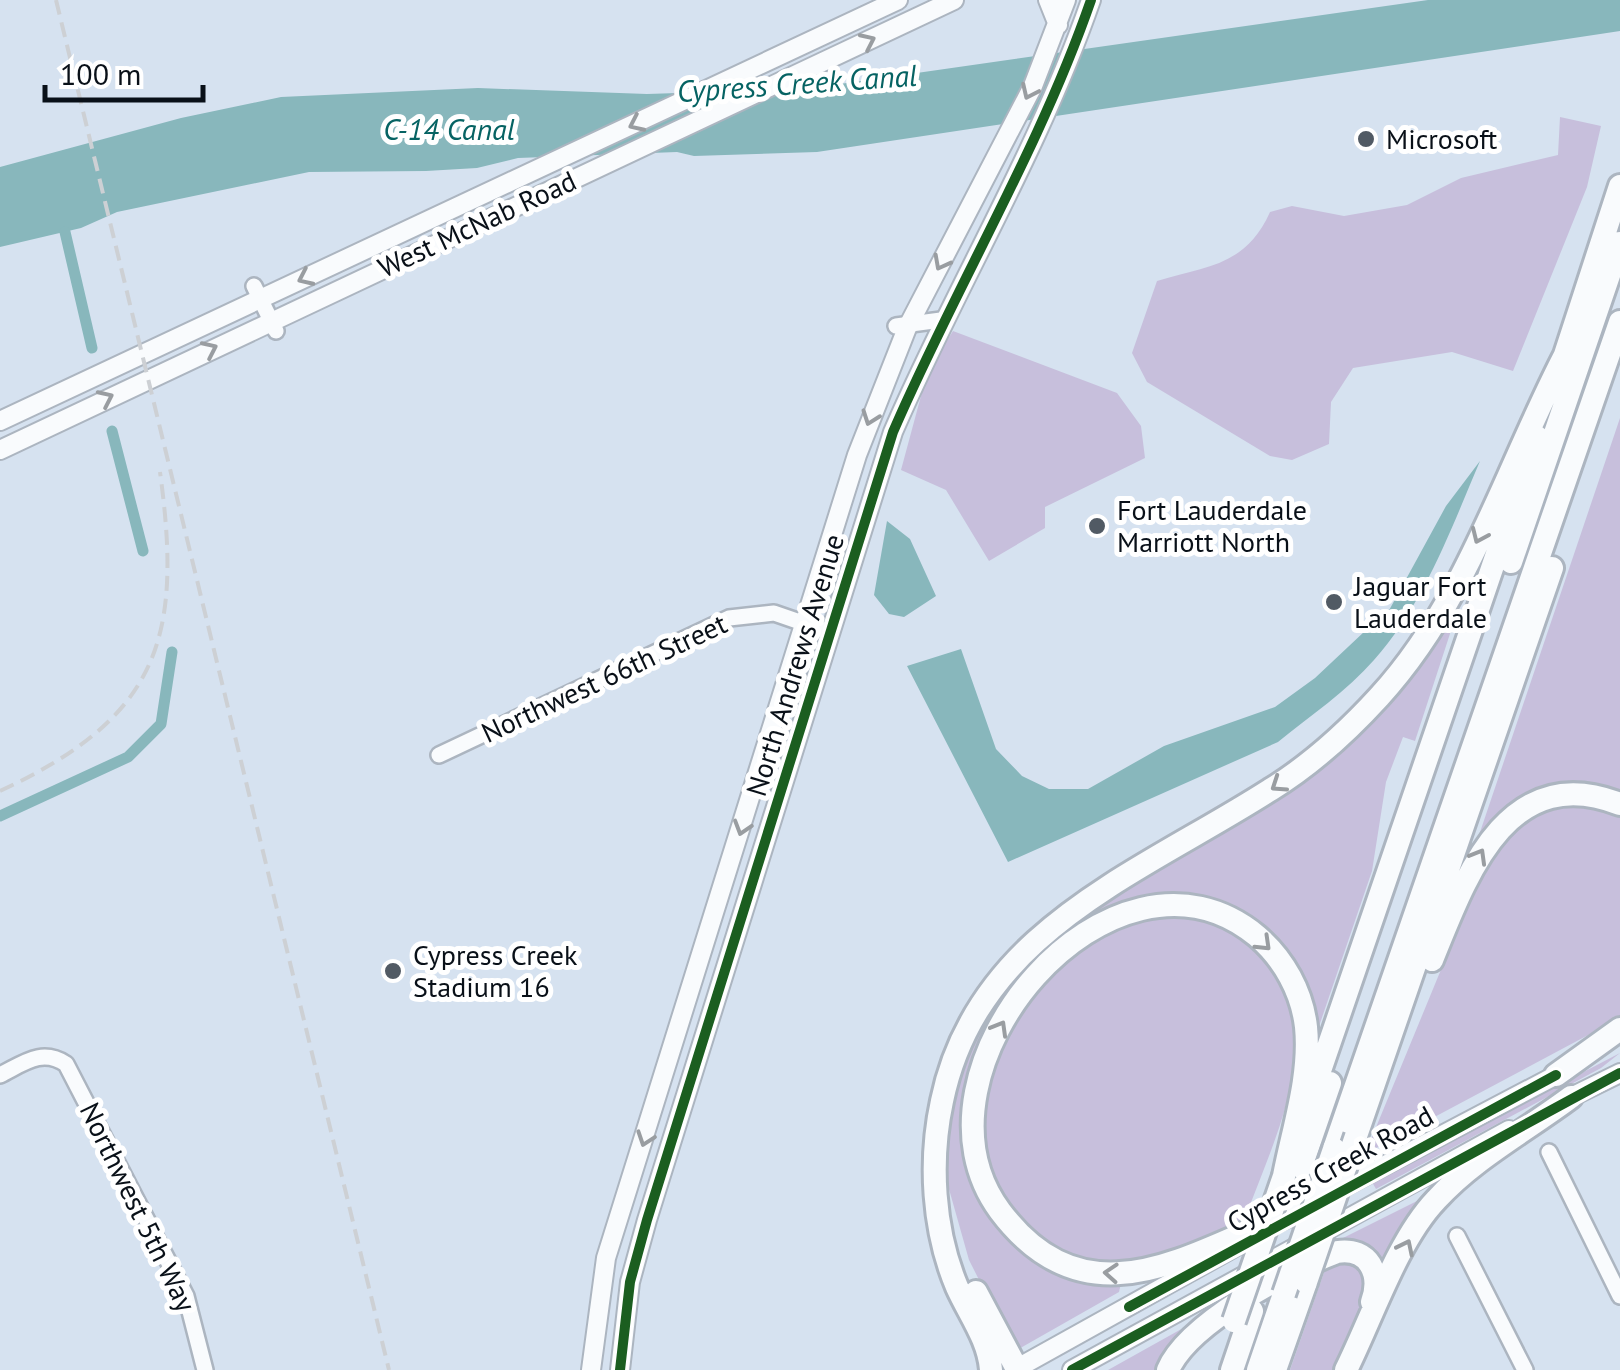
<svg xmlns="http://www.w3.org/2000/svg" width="1620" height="1370" font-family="'PT Sans',sans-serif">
  <rect width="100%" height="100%" fill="#d6e2f0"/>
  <!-- green -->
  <path fill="#c7bfdc" d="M 1560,117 L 1601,126 L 1587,187 L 1513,371 L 1452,352 L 1353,368 L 1331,402 L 1329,444 L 1292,460 L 1270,456 L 1147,382 L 1132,353 L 1157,281 C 1207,266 1246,266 1270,212 L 1292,206 L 1344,216 L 1407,205 L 1461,178 L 1558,155 Z
    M 953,331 L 1117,393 L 1141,426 L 1145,458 L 1045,507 L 1045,528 L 989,561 L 946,490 L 901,470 L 928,370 Z
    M 1620,418 L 1620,799 L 1609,795 L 1496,821 L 1477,841 Z
    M 1458,599 L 1461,600 L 1415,741 L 1403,737 L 1386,782 L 1372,871 L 1316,1035 L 1303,988 L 1197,902 L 1080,932 L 971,1082 L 1002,1222 L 1122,1279 L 1119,1292 L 1015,1351 L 969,1260 L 947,1182 L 950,1100 L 984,1011 L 1053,933 L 1280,793 Z
    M 1573,801 L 1620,810 L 1620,1018 L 1365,1154 L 1487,858 L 1531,813 Z
    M 1181,912 C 1199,918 1223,923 1239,932 C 1259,943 1273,965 1282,985 C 1317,1063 1271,1145 1245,1219 C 1202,1242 1160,1263 1110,1267 C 1084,1269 1054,1250 1035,1235 C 918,1140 1008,985 1114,925 C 1132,915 1161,915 1181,912 Z
    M 1620,1053 L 1601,1068 L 1376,1189 L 1372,1182 Z
    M 1425,1197 L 1387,1272 L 1337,1241 Z
    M 1337,1258 L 1364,1265 L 1370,1293 L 1336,1370 L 1290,1370 L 1327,1264 Z
    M 1185,1327 L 1160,1370 L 1108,1370 Z"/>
  <!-- water -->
  <path fill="#88b7bc" d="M 1428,0 L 1620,0 L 1620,31 L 817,152 L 694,156 L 677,152 L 518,158 L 477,168 L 426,171 L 309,172 L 117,212 L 81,228 L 0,247 L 0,167 L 181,118 L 281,97 L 478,88 L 647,94 L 805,89 Z
    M 1480,461 C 1451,529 1424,604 1374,660 C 1347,691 1310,716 1278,742 L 1008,862 L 907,666 L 961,649 L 996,749 L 1022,776 L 1049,789 L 1088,789 L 1164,746 L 1275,707 L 1315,678 L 1365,631 L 1381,625 L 1446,506 Z
    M 887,521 L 910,539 L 936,596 L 904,617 L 889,614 L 874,595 Z"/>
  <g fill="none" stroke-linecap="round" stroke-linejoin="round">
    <!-- canal -->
    <path stroke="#88b7bc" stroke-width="11" d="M 65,232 L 92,348
      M 112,431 L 143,551
      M 0,816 L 128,757 L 161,724 L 172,652"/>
    <defs>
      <path id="minor" d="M 254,286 L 276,331
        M 896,326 L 941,320
        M 439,755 L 729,618 L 774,613 L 829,632
        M 0,1075 C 24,1063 42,1048 66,1064 L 186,1296 L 205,1370
        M 1549,1152 L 1620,1296
        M 1457,1236 L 1525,1370"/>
      <path id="major" d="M 1048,0 L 1058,25
        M 0,421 L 898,0
        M 0,450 L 954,0
        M 1563,1101 L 1620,1073
        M 1332,1193 L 1566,1070
        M 591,1370 L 606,1258 L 857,455 L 907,328 L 1033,86 L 1066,0
        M 620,1370 L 630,1282 L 647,1220 L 893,432 C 956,286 1039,150 1091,0
        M 1014,1370 L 1235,1247
        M 1072,1370 L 1509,1130"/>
      <path id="highway" d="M 1562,364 L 1620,186
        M 1511,562 L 1620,243
        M 1432,960 C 1465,879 1506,759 1620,804
        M 1556,1075 L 1620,1029
        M 1311,1097 L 1537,437
        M 1356,1136 L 1552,568
        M 1334,1149 L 1620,322
        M 1301,1167 L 1330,1083
        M 1284,1176 C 1293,1129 1311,1076 1306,1027 C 1302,992 1284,959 1257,936 C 1113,817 896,1070 1000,1211 C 1090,1331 1196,1248 1300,1210
        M 976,1292 L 1017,1369
        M 991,1370 C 989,1340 969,1314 957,1287 C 933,1230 929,1161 942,1101 C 977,931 1139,874 1270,790 C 1311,765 1347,732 1379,697 C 1468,600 1506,468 1566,353
        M 1168,1370 C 1188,1323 1289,1270 1337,1252 C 1369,1247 1382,1274 1372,1302
        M 1232,1370 L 1252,1311
        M 1258,1370 L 1284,1294
        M 1275,1370 L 1306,1282
        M 1346,1370 C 1372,1318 1397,1241 1436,1200 C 1473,1159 1527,1130 1571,1097"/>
    </defs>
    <!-- minor casing -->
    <use href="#minor" stroke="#acb5c0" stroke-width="20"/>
    <!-- major casing -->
    <use href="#major" stroke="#acb5c0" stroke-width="22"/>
    <!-- highway casing -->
    <use href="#highway" stroke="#acb5c0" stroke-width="28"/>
    <!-- minor -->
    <use href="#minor" stroke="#f9fbfd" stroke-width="15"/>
    <!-- major -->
    <use href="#major" stroke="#f9fbfd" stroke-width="18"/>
    <!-- highway -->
    <use href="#highway" stroke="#f9fbfd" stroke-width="22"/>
    <!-- rail -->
    <path stroke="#cdd0d4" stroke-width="4" stroke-dasharray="15 8" stroke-linecap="butt" d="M 56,0 L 389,1370
      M 0,791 C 159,717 183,639 160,472"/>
    <defs>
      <path id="highway-bridge" d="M 1306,1282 L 1356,1136
        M 1284,1294 L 1334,1149
        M 1234,1321 L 1284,1176"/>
    </defs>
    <!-- highway-bridge casing -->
    <use href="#highway-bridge" stroke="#acb5c0" stroke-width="28" stroke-linecap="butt"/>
    <!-- highway-bridge -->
    <use href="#highway-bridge" stroke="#f9fbfd" stroke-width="22"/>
    <defs>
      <path id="cycleway" d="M 1129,1307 L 1556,1075
        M 620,1370 L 630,1282 L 647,1220 L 893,432 C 956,286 1039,150 1091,0
        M 1072,1370 L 1620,1073"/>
    </defs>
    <!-- cycleway casing -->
    <use href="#cycleway" stroke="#fff" stroke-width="16"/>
    <!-- cycleway -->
    <use href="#cycleway" stroke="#1b5e20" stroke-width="10"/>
  </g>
  <!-- one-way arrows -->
  <defs><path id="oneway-chevron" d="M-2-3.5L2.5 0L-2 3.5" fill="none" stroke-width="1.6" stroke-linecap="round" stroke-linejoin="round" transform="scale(2.5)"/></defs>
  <g stroke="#999da1">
    <use href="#oneway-chevron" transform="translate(868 41) rotate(-25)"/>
    <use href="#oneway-chevron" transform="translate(1029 92) rotate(115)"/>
    <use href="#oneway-chevron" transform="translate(636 124) rotate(155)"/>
    <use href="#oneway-chevron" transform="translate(941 263) rotate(118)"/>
    <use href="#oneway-chevron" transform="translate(305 278) rotate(155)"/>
    <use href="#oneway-chevron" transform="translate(210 349) rotate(-25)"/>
    <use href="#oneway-chevron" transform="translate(106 398) rotate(-25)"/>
    <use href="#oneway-chevron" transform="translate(870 418) rotate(110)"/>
    <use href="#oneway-chevron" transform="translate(1479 536) rotate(114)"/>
    <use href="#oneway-chevron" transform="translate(1278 785) rotate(146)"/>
    <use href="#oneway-chevron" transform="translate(742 828) rotate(107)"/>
    <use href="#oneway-chevron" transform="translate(1479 856) rotate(-60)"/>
    <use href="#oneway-chevron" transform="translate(1264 944) rotate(44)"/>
    <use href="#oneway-chevron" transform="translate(1000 1028) rotate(-60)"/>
    <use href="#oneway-chevron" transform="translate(645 1139) rotate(109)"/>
    <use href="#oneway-chevron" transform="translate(1406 1247) rotate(-64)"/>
    <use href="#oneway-chevron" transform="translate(1111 1273) rotate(-176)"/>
  </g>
  <!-- markers -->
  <g fill="#515a64" stroke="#fff" stroke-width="4">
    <circle cx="1366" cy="139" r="10"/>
    <circle cx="1097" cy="526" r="10"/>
    <circle cx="1334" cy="602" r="10"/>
    <circle cx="393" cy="971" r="10"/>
  </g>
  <g text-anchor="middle" stroke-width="10" stroke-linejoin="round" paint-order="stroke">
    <!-- poi labels -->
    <g font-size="28" fill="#091018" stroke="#fff" text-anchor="start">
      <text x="1386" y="149">Microsoft</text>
      <text x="1117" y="520">Fort Lauderdale<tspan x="1117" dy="32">Marriott North</tspan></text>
      <text x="1354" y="596">Jaguar Fort<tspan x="1354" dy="32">Lauderdale</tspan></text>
      <text x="413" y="965">Cypress Creek<tspan x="413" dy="32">Stadium 16</tspan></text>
    </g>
    <!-- street labels -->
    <g font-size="28" fill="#091018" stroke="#fff">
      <text transform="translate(477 224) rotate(-25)" y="10">West McNab Road</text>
      <text transform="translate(795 665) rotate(-73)" y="10">North Andrews Avenue</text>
      <text transform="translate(604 678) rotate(-25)" y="10">Northwest 66th Street</text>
      <text transform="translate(1330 1169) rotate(-29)" y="10">Cypress Creek Road</text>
      <text transform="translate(138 1207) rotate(64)" y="10">Northwest 5th Way</text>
    </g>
    <!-- water labels -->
    <g font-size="30" font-style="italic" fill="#066363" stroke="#fff">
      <text transform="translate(797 84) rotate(-4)" y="10">Cypress Creek Canal</text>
      <text x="449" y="140">C-14 Canal</text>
    </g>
  </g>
  <!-- scale -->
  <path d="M45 85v15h158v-15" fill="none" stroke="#091018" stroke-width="5"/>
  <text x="60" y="85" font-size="30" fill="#091018" stroke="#ffffff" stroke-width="8" paint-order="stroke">100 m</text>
</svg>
